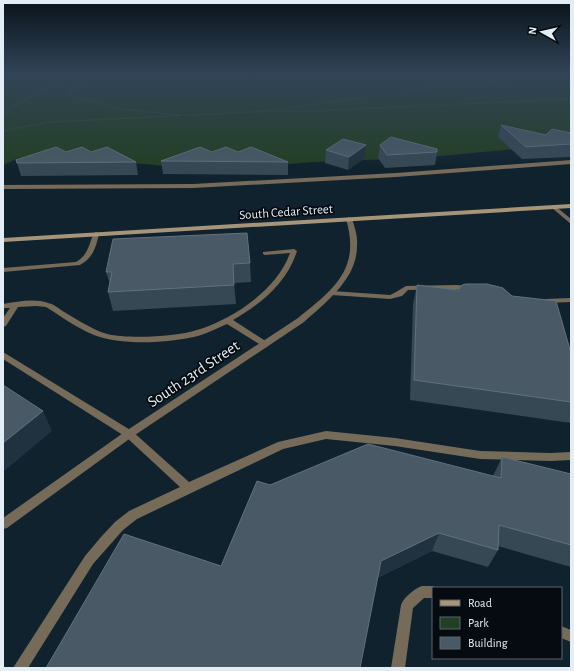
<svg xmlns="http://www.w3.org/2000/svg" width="574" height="671" font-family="'Alegreya Sans',sans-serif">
  <rect width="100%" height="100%" fill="#11222f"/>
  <!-- green -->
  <path fill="#223f23" d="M 3,74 L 571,74 L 571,144 L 419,158 L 312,162 L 216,170 L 35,155 L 19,158 L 3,165 Z"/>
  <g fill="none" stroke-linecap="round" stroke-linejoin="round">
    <!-- path -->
    <path stroke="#505f6a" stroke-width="1.5" stroke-dasharray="0.5 1.5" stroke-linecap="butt" d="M 86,74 L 82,85 L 68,93 L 74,98 L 88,100 L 121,109 L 180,115
      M 3,107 L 18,104 L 74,74
      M 278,111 L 310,111 L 571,99
      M 3,117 L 18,104
      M 3,131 L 50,122 L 270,111 L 391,93 L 551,74"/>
    <!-- service -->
    <path fill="#766b59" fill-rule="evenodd" d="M 571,160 L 571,164 L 396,177 L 193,188 L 3,189 L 3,185 L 193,184 L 396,173 Z
      M 554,205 L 571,219 L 571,224 L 552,208 L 551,207 Z
      M 96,232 L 99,234 C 96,247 93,258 80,265 L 3,272 L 3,268 L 76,262 C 92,253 89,236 96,232 Z
      M 294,249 L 297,251 C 287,283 261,304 233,320 L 267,342 L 268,344 L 264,347 L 227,324 C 217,328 208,333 198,336 C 170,343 121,346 94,335 C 77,328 62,317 46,307 L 36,306 L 18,307 L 6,326 L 3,327 L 3,318 L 10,308 L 3,308 L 3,304 C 17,302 34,298 48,303 C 53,304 57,307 61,310 C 76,319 91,329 107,334 C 128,339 176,337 197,330 C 233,319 277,290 290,253 L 265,255 L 263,254 L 263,252 Z
      M 456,285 L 470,286 L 474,288 L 470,290 L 456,289 L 408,290 L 402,296 L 390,299 L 332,295 L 328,293 L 332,291 L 390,295 L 396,292 L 406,286 Z
      M 571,298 L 571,302 L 546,303 L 542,301 L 546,299 Z
      M 3,352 L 132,431 L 189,482 L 278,442 L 326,431 L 395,438 L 480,451 L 550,453 L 571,452 L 571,460 L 550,461 L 480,459 L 395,446 L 326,439 L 283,449 L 137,519 L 123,530 L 93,564 L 28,668 L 13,668 L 85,556 L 101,537 L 115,522 L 129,511 L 180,487 L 126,437 L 3,359 Z
      M 422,586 L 433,586 L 437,588 L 433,588 L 433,598 L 424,598 L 413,608 L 405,668 L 391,668 L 401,605 C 404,597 414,589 422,586 Z
      M 561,626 L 571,630 L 571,642 L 561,638 Z"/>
    <!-- minor -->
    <path fill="#766b59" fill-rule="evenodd" d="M 349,217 L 352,219 C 355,228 358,237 357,246 C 357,279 326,302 304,322 L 132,437 L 7,528 L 3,529 L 3,518 L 126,431 L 298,318 C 334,289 361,269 346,219 Z"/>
    <!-- secondary -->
    <path fill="#a79579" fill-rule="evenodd" d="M 571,204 L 571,208 L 3,242 L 3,238 Z"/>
  </g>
  <!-- wall -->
  <path fill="#374855" d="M 501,125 L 546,135 L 571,133 L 571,157 L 522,159 L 498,137 Z
    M 366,145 L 365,158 L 348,170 L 325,163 L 326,150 Z
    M 380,145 L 437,152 L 435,165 L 385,168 L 378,158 Z
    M 66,152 L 91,152 L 136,162 L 138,175 L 21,176 L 17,163 Z
    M 212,152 L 238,152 L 288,162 L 288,175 L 163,174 L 161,161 Z
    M 250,263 L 251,282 L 234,283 L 236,304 L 113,311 L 108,292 L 110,284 L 106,272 Z
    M 417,285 L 571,353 L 571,423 L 410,400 L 413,304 Z
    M 502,457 L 571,474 L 571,567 L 498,546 L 498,550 L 488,567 L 432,551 L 377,578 L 221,566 L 270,485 L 493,476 Z"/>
  <!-- shaded-wall -->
  <path fill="#20323f" d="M 366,145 L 365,158 L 348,170 L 349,157 Z
    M 43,411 L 52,431 L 3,472 L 3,443 Z
    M 439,533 L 432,551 L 376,578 L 381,561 Z"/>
  <!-- building -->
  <path fill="#495a66" stroke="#61717d" d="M 501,125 L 546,135 L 552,129 L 571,133 L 571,144 L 526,147 Z
    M 391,137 L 437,149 L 437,152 L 387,155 L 380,145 Z
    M 343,139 L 366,145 L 349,157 L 326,150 Z
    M 56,147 L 66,152 L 82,147 L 91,152 L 107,147 L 136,162 L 17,163 L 16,160 Z
    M 200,147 L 212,152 L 226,147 L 238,152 L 251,147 L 288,162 L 161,161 Z
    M 247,233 L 250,263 L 233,264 L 234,285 L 108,292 L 112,272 L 106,272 L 113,239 Z
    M 466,284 L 487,284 L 503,288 L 512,296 L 556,301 L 571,353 L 571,402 L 414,380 L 417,285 L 458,290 L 462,285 Z
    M 3,385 L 43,411 L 3,443 Z
    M 368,444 L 501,478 L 502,457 L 571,474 L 571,545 L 499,525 L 498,550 L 439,533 L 381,561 L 360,668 L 46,668 L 124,534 L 221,566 L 257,481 L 270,485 Z"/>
  <!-- sky -->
  <linearGradient id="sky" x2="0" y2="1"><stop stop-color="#09131a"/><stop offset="0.44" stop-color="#324458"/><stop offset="1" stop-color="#324458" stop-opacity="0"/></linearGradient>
  <rect width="574" height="168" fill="url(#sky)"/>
  <g text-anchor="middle" stroke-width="3.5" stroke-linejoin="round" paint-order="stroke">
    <!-- far-street labels -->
    <g font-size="13" fill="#e2edf5" stroke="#050b10">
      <text transform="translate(286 211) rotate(-4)" y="5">South Cedar Street</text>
    </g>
    <!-- street labels -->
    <g font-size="16" fill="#e2edf5" stroke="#050b10">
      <text transform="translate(193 373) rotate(-34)" y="6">South 23rd Street</text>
    </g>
  </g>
  <!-- border -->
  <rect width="574" height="671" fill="none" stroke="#e2edf5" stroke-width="8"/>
  <!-- legend -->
  <rect x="432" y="587" width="130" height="72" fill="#050b10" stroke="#5d656c"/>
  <rect x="440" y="600" width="20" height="6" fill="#a79579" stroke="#5d656c"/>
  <text x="468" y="607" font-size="12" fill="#e2edf5">Road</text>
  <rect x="440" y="617" width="20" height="12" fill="#223f23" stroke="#5d656c"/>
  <text x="468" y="627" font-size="12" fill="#e2edf5">Park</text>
  <rect x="440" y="637" width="20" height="12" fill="#495a66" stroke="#5d656c"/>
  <text x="468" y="647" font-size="12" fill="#e2edf5">Building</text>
  <!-- north arrow -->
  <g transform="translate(542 32) rotate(278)" stroke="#050b10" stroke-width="3" paint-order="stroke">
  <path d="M0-3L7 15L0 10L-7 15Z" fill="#e2edf5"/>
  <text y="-6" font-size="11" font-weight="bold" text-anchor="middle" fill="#e2edf5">N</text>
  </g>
</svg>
